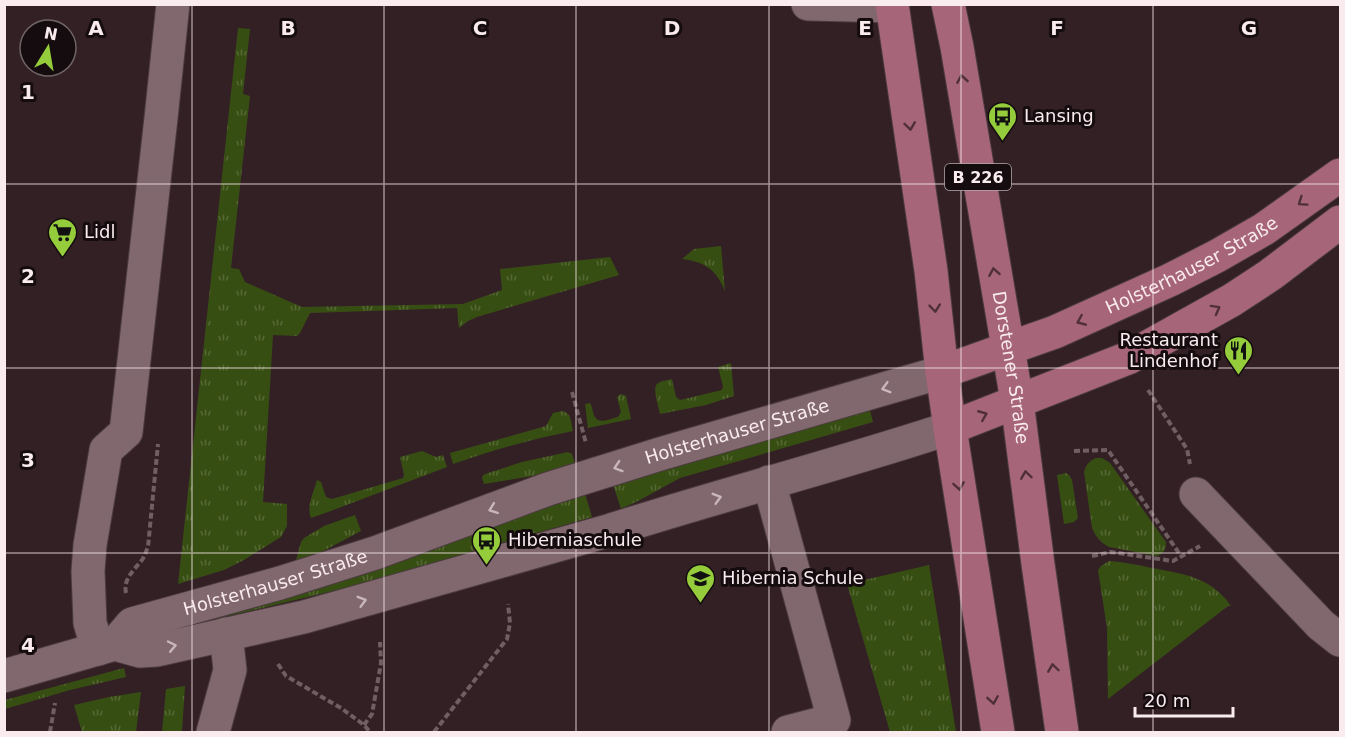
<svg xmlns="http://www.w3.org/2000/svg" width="1345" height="737" font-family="'DejaVu Sans',sans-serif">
  <defs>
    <pattern id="grass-tufts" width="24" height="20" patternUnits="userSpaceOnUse" patternTransform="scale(1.5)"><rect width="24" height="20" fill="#374e12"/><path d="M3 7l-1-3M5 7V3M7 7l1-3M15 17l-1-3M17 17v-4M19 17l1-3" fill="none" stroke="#556835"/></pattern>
  </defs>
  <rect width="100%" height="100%" fill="#332025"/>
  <!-- grass -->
  <path fill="url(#grass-tufts)" d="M 238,28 L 250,29 L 243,94 L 250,96 L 231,268 L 239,269 L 245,282 L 302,307 L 463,304 L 502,290 L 500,269 L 610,257 L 619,275 L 477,317 L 468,321 L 459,328 L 457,308 L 310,313 L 300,333 L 297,336 L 273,335 L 263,502 L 287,504 L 287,526 L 281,537 L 244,560 L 224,570 L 178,584 Z
    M 721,246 L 725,291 C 716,269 705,262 682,259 L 694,249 Z
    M 731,363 L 734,396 L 706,405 L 660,414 C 659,408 652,388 657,384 C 660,381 668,380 672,379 L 676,397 L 680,400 L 722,390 L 723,386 L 718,367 Z
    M 621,394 L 626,396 L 631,419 L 588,428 L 585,404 L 590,403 C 593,408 592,412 595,417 C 599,425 612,418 618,417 L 621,412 L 617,397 Z
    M 869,407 L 873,422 L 680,478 L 638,501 L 621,509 L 612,481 Z
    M 563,411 C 572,414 571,423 573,431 C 532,439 493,450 453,464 L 450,453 L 546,426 L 553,413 Z
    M 422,451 L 436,457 L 443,455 L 447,467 L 328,512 L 311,518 C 306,506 314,492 317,480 L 321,482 L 326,497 L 332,499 L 403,478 L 404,475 L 400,457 Z
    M 568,452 L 572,454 L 575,464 L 551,473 L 484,484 L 482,478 L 483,475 L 488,473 L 522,462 Z
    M 1096,458 L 1102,458 L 1110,463 L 1166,542 C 1166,550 1164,553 1157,556 L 1109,547 C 1100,542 1096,537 1092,528 L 1084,472 C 1086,465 1089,461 1096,458 Z
    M 1066,473 L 1069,475 L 1072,480 L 1078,518 L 1074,522 L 1064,524 L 1057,475 Z
    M 584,490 L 592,517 L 349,587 L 196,624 L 192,624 Z
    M 355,515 L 361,531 L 297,565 L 296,560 L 301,542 L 304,538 L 324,526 Z
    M 1109,561 C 1123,562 1138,565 1152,568 C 1184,574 1211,577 1231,606 L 1228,606 L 1108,699 L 1107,628 L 1098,570 L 1101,566 Z
    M 929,565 L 956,732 L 890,732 L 847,584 Z
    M 124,668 L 126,677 L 70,690 L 5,709 L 5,700 Z
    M 185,686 L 182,732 L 162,732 L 166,689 Z
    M 141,692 L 136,732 L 82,732 L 74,705 L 109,697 Z"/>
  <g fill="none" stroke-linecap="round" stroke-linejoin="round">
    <defs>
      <g id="minor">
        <path d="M 808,4 L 892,6"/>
        <path d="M 769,482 L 834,720 L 788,732"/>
        <path d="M 1196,494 L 1321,625 L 1340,640"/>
        <path d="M 115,644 L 140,651 L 157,650 L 304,617 L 611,530 C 724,494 838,465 950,428"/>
        <path d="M 98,649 L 90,623 L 88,571 L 90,545 L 106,450 L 126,432 L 161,118 L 173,4"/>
        <path id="s1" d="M 4,676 L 115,644 L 132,624 L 280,583 L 375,553 L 548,489 L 660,454 L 942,372"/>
        <path d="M 213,732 L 230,670 L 226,634"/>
      </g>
      <g id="major">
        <path d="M 892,4 L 931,271 L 942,372 L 950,428 L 998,732"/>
        <path id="s2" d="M 948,4 L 957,47 L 1017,401 L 1038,564 L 1062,732"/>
        <path id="s3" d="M 942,372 L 1055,332 L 1170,280 L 1217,256 L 1264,229 L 1340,175"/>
        <path d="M 950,428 L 1128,358 L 1232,300 L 1270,275 L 1340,222"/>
      </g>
    </defs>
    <!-- minor casing -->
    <use href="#minor" stroke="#4b3b3f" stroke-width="35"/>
    <!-- major casing -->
    <use href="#major" stroke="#4b3b3f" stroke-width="35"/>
    <!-- path -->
    <path stroke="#6f5e62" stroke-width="4" stroke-dasharray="6 3" stroke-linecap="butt" d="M 1148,390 L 1187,449 L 1190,464
      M 572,392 L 586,443
      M 1074,451 L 1108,450 L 1181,556
      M 1092,556 L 1111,552 L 1173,561 L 1200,546
      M 126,593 C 123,579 134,570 142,560 C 145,556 146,551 148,547 L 158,444
      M 278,664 L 286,676 L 341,708 L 364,725 L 370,732
      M 364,725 L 372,714 L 381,663 L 380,642
      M 50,732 L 55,703
      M 434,732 L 507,639 L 510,623 L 508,604"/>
    <!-- minor -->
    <use href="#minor" stroke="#80686e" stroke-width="33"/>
    <!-- major -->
    <use href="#major" stroke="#a66579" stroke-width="33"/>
  </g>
  <!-- one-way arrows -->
  <defs><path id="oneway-chevron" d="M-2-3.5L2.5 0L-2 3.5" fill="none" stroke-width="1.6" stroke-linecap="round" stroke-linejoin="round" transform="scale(1.5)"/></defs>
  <g stroke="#4f3039">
    <use href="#oneway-chevron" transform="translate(962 79) rotate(-99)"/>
    <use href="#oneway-chevron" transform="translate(910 126) rotate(82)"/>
    <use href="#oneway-chevron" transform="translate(1302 202) rotate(145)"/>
    <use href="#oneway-chevron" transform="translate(994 272) rotate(-100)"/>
    <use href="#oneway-chevron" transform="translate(935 308) rotate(84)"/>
    <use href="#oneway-chevron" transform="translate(1216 309) rotate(-29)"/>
    <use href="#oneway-chevron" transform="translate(1081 321) rotate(157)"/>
    <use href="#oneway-chevron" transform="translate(983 415) rotate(-22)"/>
    <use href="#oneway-chevron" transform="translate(1026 475) rotate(-98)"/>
    <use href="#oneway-chevron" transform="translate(959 486) rotate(81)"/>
    <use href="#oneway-chevron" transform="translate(1053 668) rotate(-98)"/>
    <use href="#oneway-chevron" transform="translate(993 700) rotate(81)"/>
  </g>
  <g stroke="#c9b7bb">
    <use href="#oneway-chevron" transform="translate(886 388) rotate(164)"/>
    <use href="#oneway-chevron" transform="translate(618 467) rotate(162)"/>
    <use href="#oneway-chevron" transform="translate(717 498) rotate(-16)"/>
    <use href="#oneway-chevron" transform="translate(493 509) rotate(159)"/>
    <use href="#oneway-chevron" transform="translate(362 601) rotate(-16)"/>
    <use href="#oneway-chevron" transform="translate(172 646) rotate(-12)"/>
  </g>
  <!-- grid -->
  <path fill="none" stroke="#f9ebee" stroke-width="1.5" stroke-opacity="0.55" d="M 192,4 L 192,732M 384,4 L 384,732M 576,4 L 576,732M 769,4 L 769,732M 961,4 L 961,732M 1153,4 L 1153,732M 4,184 L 1340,184M 4,368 L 1340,368M 4,553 L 1340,553"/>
  <!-- icons -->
  <defs>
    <symbol id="bus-pin" viewBox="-11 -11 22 30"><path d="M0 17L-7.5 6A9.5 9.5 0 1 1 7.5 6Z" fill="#95cc3b" stroke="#150c0f"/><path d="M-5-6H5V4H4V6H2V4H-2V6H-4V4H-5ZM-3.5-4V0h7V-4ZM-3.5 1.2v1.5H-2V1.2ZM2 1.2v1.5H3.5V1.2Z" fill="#111"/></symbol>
    <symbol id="supermarket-pin" viewBox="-11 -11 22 30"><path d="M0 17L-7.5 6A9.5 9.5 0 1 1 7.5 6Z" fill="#95cc3b" stroke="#150c0f"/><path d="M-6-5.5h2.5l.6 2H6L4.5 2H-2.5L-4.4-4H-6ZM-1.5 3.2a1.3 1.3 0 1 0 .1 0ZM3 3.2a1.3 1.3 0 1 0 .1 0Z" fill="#111"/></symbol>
    <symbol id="restaurant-pin" viewBox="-11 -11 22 30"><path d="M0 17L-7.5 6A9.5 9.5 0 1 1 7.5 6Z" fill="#95cc3b" stroke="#150c0f"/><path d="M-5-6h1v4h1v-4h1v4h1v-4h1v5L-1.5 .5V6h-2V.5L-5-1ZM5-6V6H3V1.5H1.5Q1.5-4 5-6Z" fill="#111"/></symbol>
    <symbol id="school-pin" viewBox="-11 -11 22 30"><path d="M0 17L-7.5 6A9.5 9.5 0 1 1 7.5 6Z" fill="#95cc3b" stroke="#150c0f"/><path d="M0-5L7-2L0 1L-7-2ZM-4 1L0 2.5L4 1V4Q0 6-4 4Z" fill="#111"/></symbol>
  </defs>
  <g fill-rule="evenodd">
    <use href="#bus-pin" x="986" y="100" width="33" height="45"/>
    <use href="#supermarket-pin" x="46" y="216" width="33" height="45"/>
    <use href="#restaurant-pin" x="1222" y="334" width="33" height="45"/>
    <use href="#bus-pin" x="470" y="524" width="33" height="45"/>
    <use href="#school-pin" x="684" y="562" width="33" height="45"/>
  </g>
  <g text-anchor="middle" stroke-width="6" stroke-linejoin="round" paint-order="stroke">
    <!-- shield labels -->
    <rect fill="#150c0f" stroke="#b5a8ab" stroke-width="1.5" x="945" y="164" width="66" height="26" rx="4.5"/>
    <g font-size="16" font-weight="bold" fill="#f9ebee">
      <text x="978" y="183">B 226</text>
    </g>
    <!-- poi labels -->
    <g font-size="18" fill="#f9ebee" stroke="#150c0f" text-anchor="start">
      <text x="1024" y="122">Lansing</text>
      <text x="84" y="238">Lidl</text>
      <text x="1218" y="346" text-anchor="end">Restaurant<tspan x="1218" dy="21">Lindenhof</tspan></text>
      <text x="508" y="546">Hiberniaschule</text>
      <text x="722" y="584">Hibernia Schule</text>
    </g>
    <!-- street labels -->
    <g font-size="18" fill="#f9ebee" stroke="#150c0f">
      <text dy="6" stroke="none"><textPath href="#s3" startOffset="272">Holsterhauser Straße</textPath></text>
      <text dy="6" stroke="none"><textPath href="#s2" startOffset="369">Dorstener Straße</textPath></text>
      <text dy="6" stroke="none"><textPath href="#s1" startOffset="777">Holsterhauser Straße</textPath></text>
      <text dy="6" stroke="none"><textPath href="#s1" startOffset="291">Holsterhauser Straße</textPath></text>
    </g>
  </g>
  <g font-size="20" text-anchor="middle" font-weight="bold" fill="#f9ebee" stroke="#150c0f" stroke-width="6" stroke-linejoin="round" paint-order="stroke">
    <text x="96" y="35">A</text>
    <text x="288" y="35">B</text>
    <text x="480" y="35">C</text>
    <text x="672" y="35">D</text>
    <text x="865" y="35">E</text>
    <text x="1057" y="35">F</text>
    <text x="1249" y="35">G</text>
    <text x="28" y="99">1</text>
    <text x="28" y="283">2</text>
    <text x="28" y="467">3</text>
    <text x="28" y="652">4</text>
  </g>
  <!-- border -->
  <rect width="1345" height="737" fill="none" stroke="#f9ebee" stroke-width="12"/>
  <!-- north arrow -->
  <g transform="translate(48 48) rotate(11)"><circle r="28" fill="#150c0f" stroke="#706568" stroke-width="1.5"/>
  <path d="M0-4.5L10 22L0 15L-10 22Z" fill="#95cc3b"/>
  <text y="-9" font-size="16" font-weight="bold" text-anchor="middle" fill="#f9ebee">N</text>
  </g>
  <!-- scale -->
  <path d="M1135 707v9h98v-9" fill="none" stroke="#f9ebee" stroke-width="3"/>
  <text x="1144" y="707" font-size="18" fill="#f9ebee" stroke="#150c0f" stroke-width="4.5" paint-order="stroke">20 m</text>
</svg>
